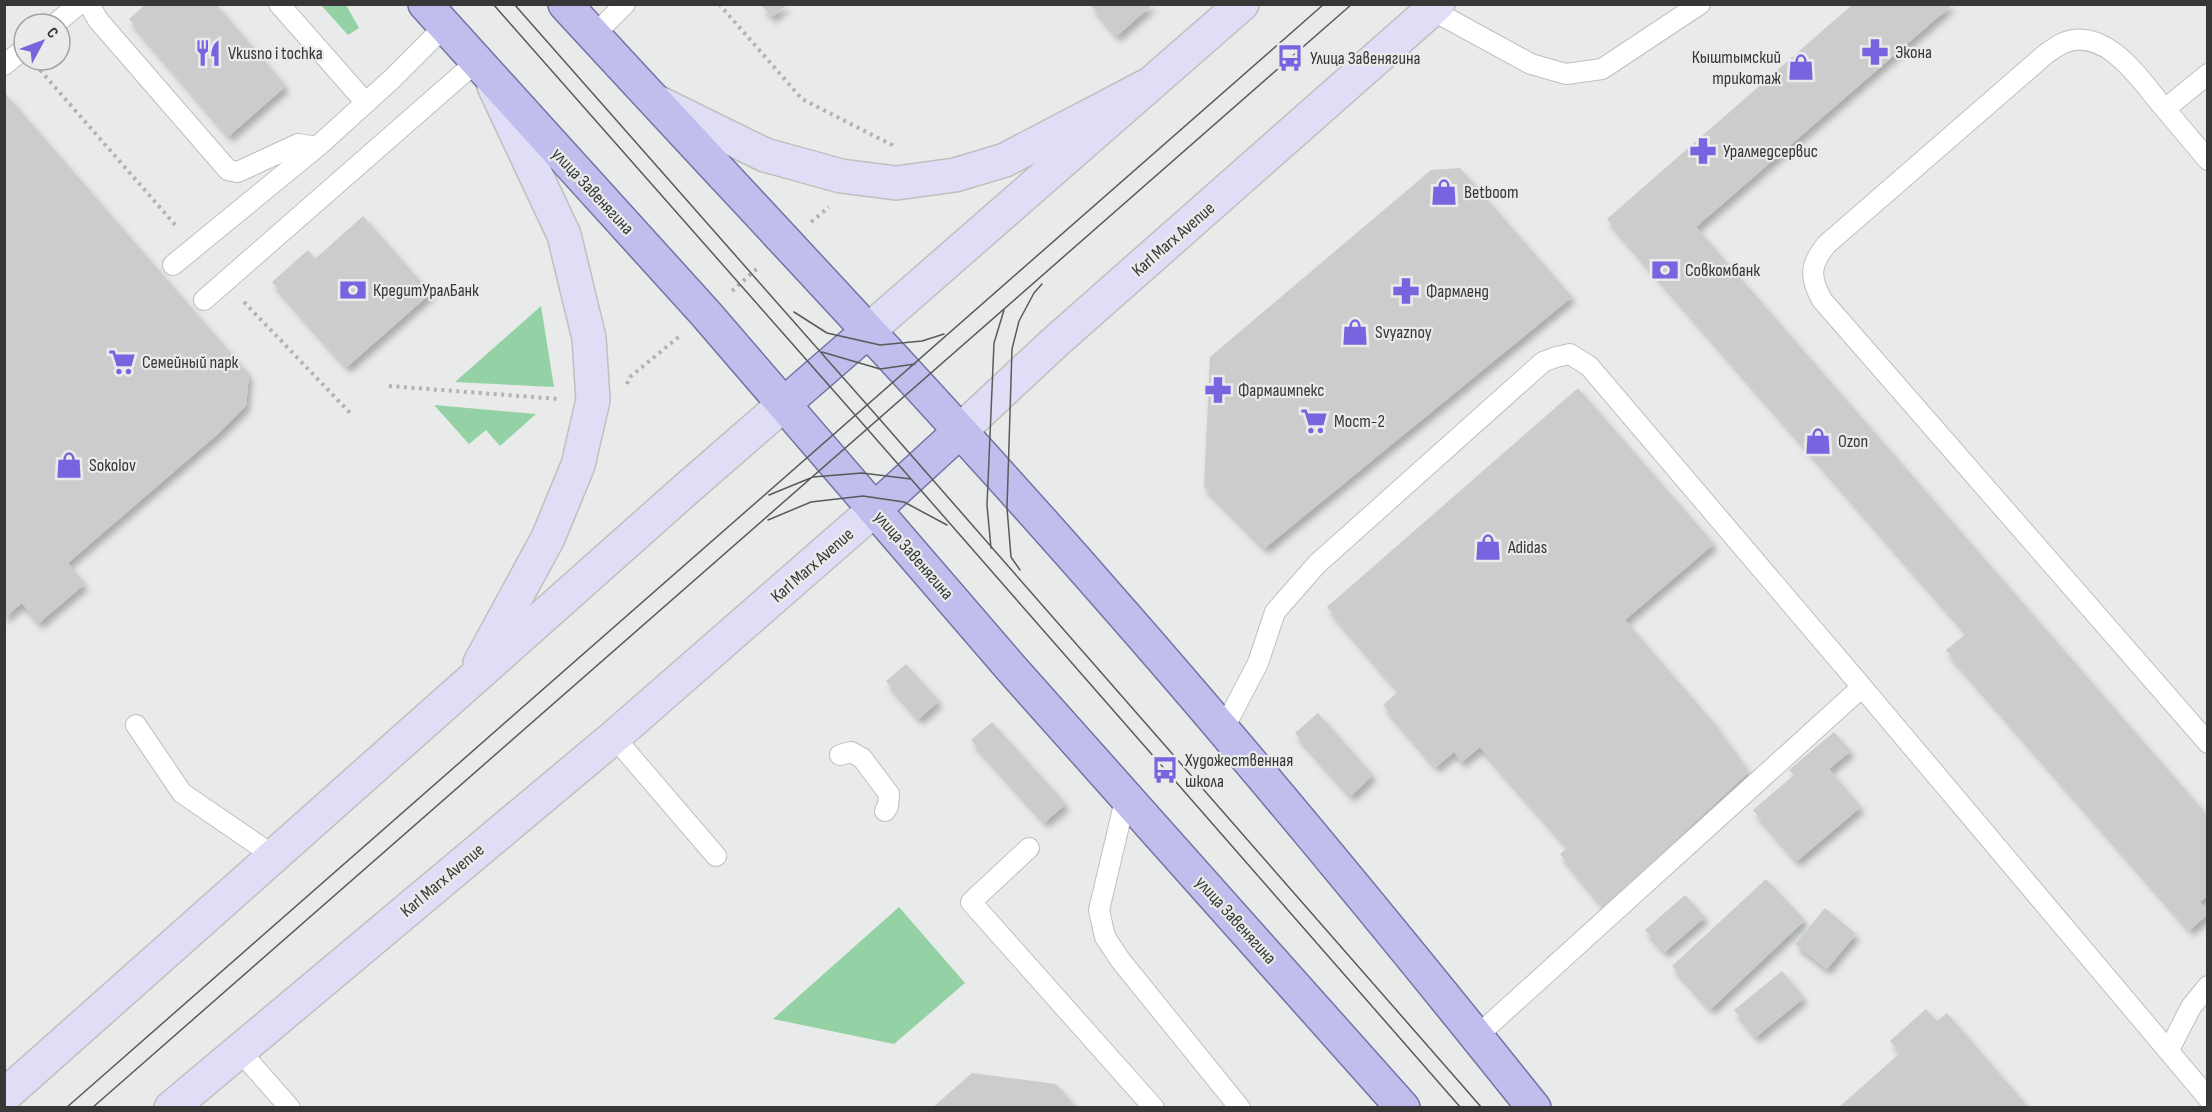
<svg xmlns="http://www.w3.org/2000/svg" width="2212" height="1112" font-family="'Sofia Sans Condensed',sans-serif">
  <defs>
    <filter id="shadow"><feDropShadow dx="3.5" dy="6" stdDeviation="3" flood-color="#0004"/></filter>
  </defs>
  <rect width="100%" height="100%" fill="#e8ebe9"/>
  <!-- green -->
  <path fill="#94d2a5" d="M 321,5 L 346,5 L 359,28 L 348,35 Z
    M 541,306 L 554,387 L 455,382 Z
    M 434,405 L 536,414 L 500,446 L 486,430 L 469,444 Z
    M 899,907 L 965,983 L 894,1044 L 773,1019 Z"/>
  <!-- building -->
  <path fill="#cacdcb" filter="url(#shadow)" d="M 146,4 L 216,4 L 286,86 L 229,136 L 129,19 Z
    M 1090,4 L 1153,4 L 1117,36 Z
    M 1853,4 L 1953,4 L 1696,227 L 2208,816 L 2208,895 L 2200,902 L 2208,910 L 2208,914 L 2190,930 L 1946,650 L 1967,633 L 1607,219 Z
    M 761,5 L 787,5 L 772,17 Z
    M 4,92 L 249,374 L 246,406 L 220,432 L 68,563 L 85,584 L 39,623 L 22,603 L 4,618 Z
    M 1460,168 L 1572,297 L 1265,548 L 1204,486 L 1210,357 L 1431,170 Z
    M 363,216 L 431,293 L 347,367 L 272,282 L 308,250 L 315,259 Z
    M 1578,388 L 1714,544 L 1625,620 L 1713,722 L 1749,772 L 1604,907 L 1560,854 L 1568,847 L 1480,747 L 1462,762 L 1454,752 L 1436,767 L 1383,705 L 1399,691 L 1327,607 Z
    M 906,664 L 939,701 L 919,719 L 886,681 Z
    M 1318,713 L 1373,775 L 1351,796 L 1295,733 Z
    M 992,722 L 1066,804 L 1045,822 L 971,740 Z
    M 1834,732 L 1851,751 L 1829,769 L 1861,807 L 1797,861 L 1753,810 L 1794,775 L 1789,770 Z
    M 1766,879 L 1805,920 L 1711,1009 L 1672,966 Z
    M 1685,895 L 1705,917 L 1665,952 L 1645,930 Z
    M 1825,908 L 1856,934 L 1827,969 L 1795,944 Z
    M 1782,971 L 1804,998 L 1756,1037 L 1734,1010 Z
    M 1926,1009 L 1937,1021 L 1947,1013 L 2029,1108 L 1838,1108 L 1900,1053 L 1890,1041 Z
    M 972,1073 L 1056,1084 L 1077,1108 L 932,1108 Z"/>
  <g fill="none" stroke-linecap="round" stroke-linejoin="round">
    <defs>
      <path id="service" d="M 89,4 L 98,20 L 228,170 L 237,172 L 242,170 L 298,144 L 317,147
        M 279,4 L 366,103
        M 1432,10 L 1531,64 L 1566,74 L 1602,69 L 1700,4
        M 55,24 L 79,4
        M 594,35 L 625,4
        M 4,65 L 24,49
        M 2208,74 L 2165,109 L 2208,160
        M 2165,109 C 2141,81 2106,25 2063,43 C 2057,46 2052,50 2047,53 L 1827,244 C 1810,264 1809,277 1822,300 L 2208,743
        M 173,265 L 317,147 L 392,79 L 444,27
        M 204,300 L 476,62
        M 136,725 L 182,793 L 274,856
        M 1223,730 L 1258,663 L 1275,612 L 1317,564 L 1543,362 L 1556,357 L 1570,354 L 1589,366 L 1862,687 L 2208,1098
        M 614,737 L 716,856
        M 840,755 L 851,752 L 862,758 L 889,794 L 888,806 L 885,811
        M 1126,796 L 1099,910 L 1105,937 L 1121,961 L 1240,1108
        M 1029,848 L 971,902 L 1154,1108
        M 1477,1036 L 1862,687
        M 239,1050 L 290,1108
        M 2169,1050 L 2191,1007 L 2208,986"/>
      <path id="secondary" d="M 655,101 L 765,155 L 841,176 L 896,183 L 955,175 L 1005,160 L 1152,83
        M 868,331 L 1242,4
        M 959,432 L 1054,343 L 1438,4
        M 480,663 L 548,538 L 578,465 L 593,400 L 589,338 L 564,235 L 494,86
        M 4,1096 L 684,491 L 784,404
        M 171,1108 L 614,737 L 875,509"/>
      <path id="primary" d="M 425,4 L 706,314 L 1011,668 L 1403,1108
        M 565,4 C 745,200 929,392 1104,592 C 1252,760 1394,933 1534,1108
        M 784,404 L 868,331
        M 875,509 L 959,432"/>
    </defs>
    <!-- service casing -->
    <use href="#service" stroke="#bdc0be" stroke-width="22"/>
    <!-- secondary casing -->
    <use href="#secondary" stroke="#bdc0be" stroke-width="36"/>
    <!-- primary casing -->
    <use href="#primary" stroke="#7572a5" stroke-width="36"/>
    <!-- path -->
    <path stroke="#b1b3b1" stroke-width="4" stroke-dasharray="3 4.5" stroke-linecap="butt" d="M 719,4 L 802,99 L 892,145 L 894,149
      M 40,70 L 177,227
      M 811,222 L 829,207
      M 732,291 L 760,266
      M 244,302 L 353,416
      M 627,384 L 630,377 L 681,335
      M 389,386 L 559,399"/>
    <!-- service -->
    <use href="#service" stroke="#fff" stroke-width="20"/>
    <!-- secondary -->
    <use href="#secondary" stroke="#e0def6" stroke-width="33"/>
    <!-- primary -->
    <use href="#primary" stroke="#c1bded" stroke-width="33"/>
    <!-- tram -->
    <path stroke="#595a59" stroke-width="1.5" d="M 493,4 C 818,370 1138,740 1461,1108
      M 514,4 C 839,370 1159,740 1482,1108
      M 794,312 L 827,333 L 880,345 L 922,341 L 944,334
      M 822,352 L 880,369 L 915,364
      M 769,495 L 813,477 L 862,473 L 911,479
      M 768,520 L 811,502 L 863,496 L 904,502 L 947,525
      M 991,548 L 987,505 L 994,343 L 1004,310
      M 1020,570 L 1011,557 L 1007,508 L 1012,349 L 1019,321 L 1034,293 L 1042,284
      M 66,1108 L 1324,4
      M 92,1108 L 1352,4"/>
  </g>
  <!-- icons -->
  <defs>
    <symbol id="pharmacy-bare" viewBox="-9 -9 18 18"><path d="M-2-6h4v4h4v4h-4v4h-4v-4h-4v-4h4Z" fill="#7764df" stroke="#e8ebe9" stroke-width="2.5" paint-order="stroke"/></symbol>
    <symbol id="restaurant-bare" viewBox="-9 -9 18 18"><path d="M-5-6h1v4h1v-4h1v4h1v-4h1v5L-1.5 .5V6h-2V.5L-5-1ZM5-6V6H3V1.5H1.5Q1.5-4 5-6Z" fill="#7764df" stroke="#e8ebe9" stroke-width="2.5" paint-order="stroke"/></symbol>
    <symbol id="bus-bare" viewBox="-9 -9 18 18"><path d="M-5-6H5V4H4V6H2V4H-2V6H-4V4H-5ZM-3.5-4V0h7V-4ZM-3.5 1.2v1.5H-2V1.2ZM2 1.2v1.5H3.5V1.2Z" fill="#7764df" stroke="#e8ebe9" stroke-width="2.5" paint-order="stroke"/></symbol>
    <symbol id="shop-bare" viewBox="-9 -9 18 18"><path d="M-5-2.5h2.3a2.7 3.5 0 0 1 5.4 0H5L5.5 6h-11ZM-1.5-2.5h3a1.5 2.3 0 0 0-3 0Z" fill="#7764df" stroke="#e8ebe9" stroke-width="2.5" paint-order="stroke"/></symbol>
    <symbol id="bank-bare" viewBox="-9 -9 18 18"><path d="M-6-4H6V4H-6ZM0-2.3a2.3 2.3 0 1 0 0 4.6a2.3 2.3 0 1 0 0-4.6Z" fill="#7764df" stroke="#e8ebe9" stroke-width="2.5" paint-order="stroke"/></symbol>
    <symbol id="supermarket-bare" viewBox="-9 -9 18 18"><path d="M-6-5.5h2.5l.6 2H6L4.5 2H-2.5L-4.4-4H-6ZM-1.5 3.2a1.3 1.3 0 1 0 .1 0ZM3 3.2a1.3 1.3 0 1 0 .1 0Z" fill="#7764df" stroke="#e8ebe9" stroke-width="2.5" paint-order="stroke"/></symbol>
  </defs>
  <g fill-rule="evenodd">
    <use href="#pharmacy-bare" x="1856" y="33" width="38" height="38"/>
    <use href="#restaurant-bare" x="189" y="34" width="38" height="38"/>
    <use href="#bus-bare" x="1271" y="39" width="38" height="38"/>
    <use href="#shop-bare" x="1782" y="48" width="38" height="38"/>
    <use href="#pharmacy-bare" x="1684" y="132" width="38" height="38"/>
    <use href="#shop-bare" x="1425" y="173" width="38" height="38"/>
    <use href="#bank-bare" x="1646" y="251" width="38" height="38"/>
    <use href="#bank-bare" x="334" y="271" width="38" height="38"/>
    <use href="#pharmacy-bare" x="1387" y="272" width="38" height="38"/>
    <use href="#shop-bare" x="1336" y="313" width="38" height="38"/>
    <use href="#supermarket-bare" x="103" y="343" width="38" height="38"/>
    <use href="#pharmacy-bare" x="1199" y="371" width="38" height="38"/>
    <use href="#supermarket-bare" x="1295" y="402" width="38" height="38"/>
    <use href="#shop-bare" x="1799" y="422" width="38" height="38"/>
    <use href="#shop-bare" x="50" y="446" width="38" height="38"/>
    <use href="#shop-bare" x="1469" y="528" width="38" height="38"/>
    <use href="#bus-bare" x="1146" y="751" width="38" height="38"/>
  </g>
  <g text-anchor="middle" stroke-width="4.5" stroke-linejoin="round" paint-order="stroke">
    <!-- poi labels -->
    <g font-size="18" fill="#363736" stroke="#e8ebe9" text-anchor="start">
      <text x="1895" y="58">Экона</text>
      <text x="228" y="59">Vkusno i tochka</text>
      <text x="1781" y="63" text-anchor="end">Кыштымский<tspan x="1781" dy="21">трикотаж</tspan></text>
      <text x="1310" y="64">Улица Завенягина</text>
      <text x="1723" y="157">Уралмедсервис</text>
      <text x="1464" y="198">Betboom</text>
      <text x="1685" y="276">Совкомбанк</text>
      <text x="373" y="296">КредитУралБанк</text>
      <text x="1426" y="297">Фармленд</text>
      <text x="1375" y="338">Svyaznoy</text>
      <text x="142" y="368">Семейный парк</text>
      <text x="1238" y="396">Фармаимпекс</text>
      <text x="1334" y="427">Мост-2</text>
      <text x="1838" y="447">Ozon</text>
      <text x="89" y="471">Sokolov</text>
      <text x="1508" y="553">Adidas</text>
      <text x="1185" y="766">Художественная<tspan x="1185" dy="21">школа</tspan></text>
    </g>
    <!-- street labels -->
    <g font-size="18" fill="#363736" stroke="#e8ebe9">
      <text transform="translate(593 191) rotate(47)" y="6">улица Завенягина</text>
      <text transform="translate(1173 239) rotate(-41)" y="6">Karl Marx Avenue</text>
      <text transform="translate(914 555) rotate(49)" y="6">улица Завенягина</text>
      <text transform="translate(812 565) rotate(-41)" y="6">Karl Marx Avenue</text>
      <text transform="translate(442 880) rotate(-40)" y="6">Karl Marx Avenue</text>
      <text transform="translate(1236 920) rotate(48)" y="6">улица Завенягина</text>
    </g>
  </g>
  <!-- border -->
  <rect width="2212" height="1112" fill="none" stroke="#363736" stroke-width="12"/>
  <!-- north arrow -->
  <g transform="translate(42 42) rotate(49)"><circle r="28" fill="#e8ebe9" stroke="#a1a3a1" stroke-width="1.5"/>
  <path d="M0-4.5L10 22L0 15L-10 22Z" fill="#7764df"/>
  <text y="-9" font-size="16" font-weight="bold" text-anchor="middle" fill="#363736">С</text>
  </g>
</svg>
